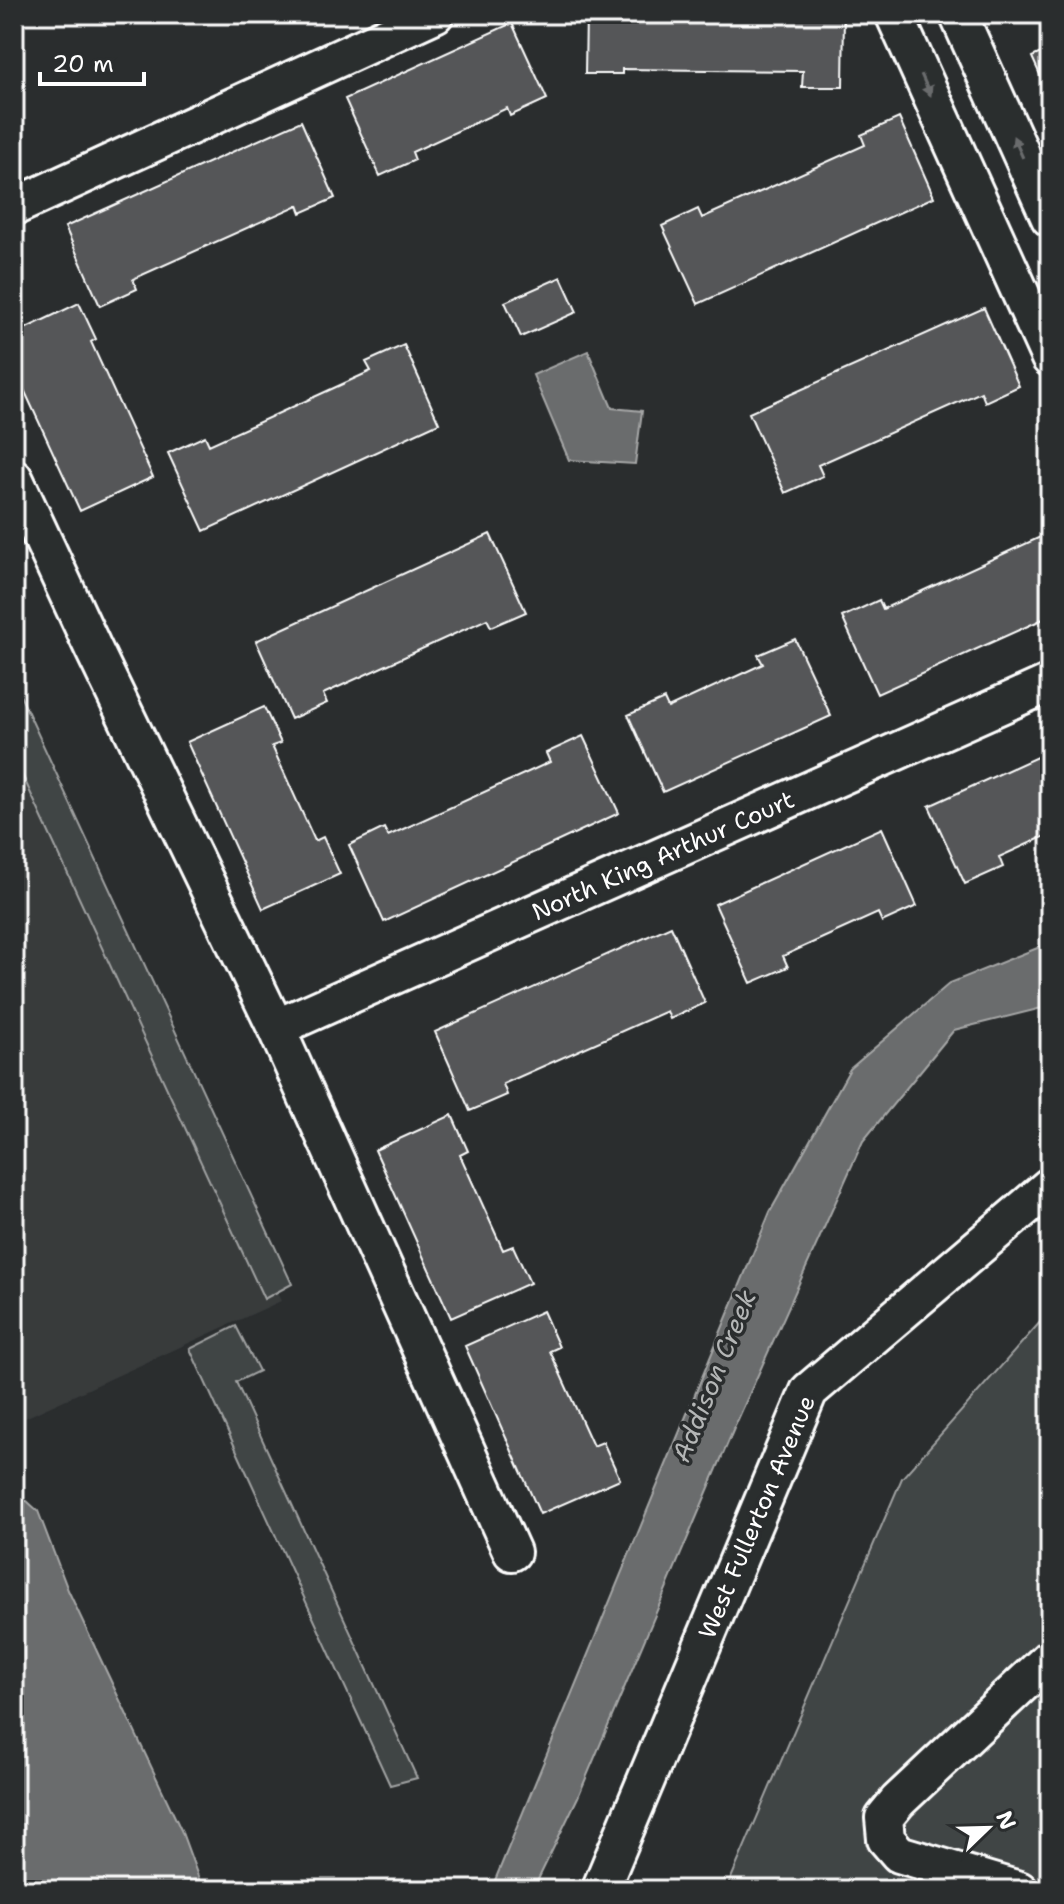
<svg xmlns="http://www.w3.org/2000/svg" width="1064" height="1904" font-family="'Shantell Sans',sans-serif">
  <rect width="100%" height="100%" fill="#2a2d2e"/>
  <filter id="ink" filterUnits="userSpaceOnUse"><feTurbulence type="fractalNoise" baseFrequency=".0125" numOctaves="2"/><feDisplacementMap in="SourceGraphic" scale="16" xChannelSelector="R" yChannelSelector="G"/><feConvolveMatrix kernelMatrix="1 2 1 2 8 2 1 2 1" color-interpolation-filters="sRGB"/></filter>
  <g filter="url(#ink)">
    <!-- built -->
    <path fill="#373a3b" d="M 14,722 L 281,1301 L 14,1423 Z"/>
    <!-- green -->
    <path fill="#414445" stroke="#a0a2a2" stroke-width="2" d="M 14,682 L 292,1284 L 264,1299 L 14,757 Z
      M 1050,1311 L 1050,1890 L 726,1890 L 902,1478 Z
      M 236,1326 L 259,1371 L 236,1382 L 417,1778 L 390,1785 L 190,1349 Z"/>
    <!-- water -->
    <path fill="#6a6c6d" stroke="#a6a7a7" stroke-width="2" d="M 588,351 L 612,408 L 642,411 L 635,464 L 569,460 L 533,375 Z
      M 1050,943 L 1050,1006 L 954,1030 L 863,1141 L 735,1426 L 578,1797 L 533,1890 L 491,1890 L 770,1212 L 850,1069 L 950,983 Z
      M 14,1501 L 27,1501 L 38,1511 L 68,1590 L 181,1830 L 203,1890 L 14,1890 Z"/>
    <!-- building -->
    <path fill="#555758" stroke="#fff" stroke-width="2" d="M 586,14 L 844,14 L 843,87 L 802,87 L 803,71 L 622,69 L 622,74 L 585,74 Z
      M 512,23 L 547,99 L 510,116 L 507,108 L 412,152 L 415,160 L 380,176 L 345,99 Z
      M 1050,49 L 1050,97 L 1032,57 Z
      M 899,118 L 934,197 L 698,304 L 662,226 L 698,209 L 702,218 L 865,145 L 861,135 Z
      M 301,121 L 335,198 L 301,213 L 298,205 L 133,279 L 137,289 L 100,306 L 65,227 Z
      M 561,277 L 577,312 L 521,337 L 505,302 Z
      M 79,303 L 96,339 L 91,342 L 153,477 L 80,511 L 14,368 L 14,334 Z
      M 984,308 L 1019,386 L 985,402 L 981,392 L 818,465 L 823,476 L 785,493 L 749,413 Z
      M 404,345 L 439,423 L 204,531 L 168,453 L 205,436 L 209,445 L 371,371 L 366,362 Z
      M 1050,521 L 1050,616 L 877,694 L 842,617 L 879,600 L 883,609 L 1045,535 L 1041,526 Z
      M 490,534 L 526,612 L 491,627 L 487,619 L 323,694 L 327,703 L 291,719 L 256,641 Z
      M 795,639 L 831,716 L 663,792 L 628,715 L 664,699 L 668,708 L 763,664 L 758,655 Z
      M 264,707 L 281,743 L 272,746 L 315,841 L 323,837 L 340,874 L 263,909 L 187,742 Z
      M 583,736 L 619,813 L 384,922 L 349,845 L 384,828 L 388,836 L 550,762 L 546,753 Z
      M 1050,751 L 1050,834 L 999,857 L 1003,867 L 965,884 L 929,806 Z
      M 882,828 L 917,906 L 882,922 L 878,913 L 783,956 L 788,967 L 751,983 L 715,904 Z
      M 671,926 L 705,1003 L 670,1019 L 667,1011 L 503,1084 L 507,1095 L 470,1111 L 435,1032 Z
      M 452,1115 L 468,1151 L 460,1155 L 503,1250 L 513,1246 L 530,1283 L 451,1318 L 375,1150 Z
      M 543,1311 L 559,1347 L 550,1351 L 593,1446 L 603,1442 L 620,1479 L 540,1514 L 465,1346 Z"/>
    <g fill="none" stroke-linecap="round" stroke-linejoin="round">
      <defs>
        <path id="minor" d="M 894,14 L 1050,358
          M 958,14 L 1050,218
          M 14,207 L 435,14
          M 14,478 L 93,648 L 276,1028 L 512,1552
          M 276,1028 L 1050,683
          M 600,1890 L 809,1391 L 1050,1186
          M 1019,1890 L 899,1854 L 886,1839 L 884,1818 L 898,1801 L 1050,1658"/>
      </defs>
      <!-- minor casing -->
      <use href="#minor" stroke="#fff" stroke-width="42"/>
      <!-- minor -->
      <use href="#minor" stroke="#2a2d2e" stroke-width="36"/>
    </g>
    <!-- one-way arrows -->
    <defs><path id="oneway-solid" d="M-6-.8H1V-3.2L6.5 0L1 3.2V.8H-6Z" transform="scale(2)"/></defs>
    <g fill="#6a6c6d">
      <use href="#oneway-solid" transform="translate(926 85) rotate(66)"/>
      <use href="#oneway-solid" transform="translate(1018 147) rotate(-114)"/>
    </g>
  </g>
  <g text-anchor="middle" stroke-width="7" stroke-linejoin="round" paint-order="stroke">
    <!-- street labels -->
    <g font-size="24" fill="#fff" stroke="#2a2d2e">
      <text transform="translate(663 856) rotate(-24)" y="8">North King Arthur Court</text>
      <text transform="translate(757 1517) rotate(-67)" y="8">West Fullerton Avenue</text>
    </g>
    <!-- water labels -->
    <g font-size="26" font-style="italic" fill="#b4b6b6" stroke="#2a2d2e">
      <text transform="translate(714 1376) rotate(-68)" y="9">Addison Creek</text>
    </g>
  </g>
  <!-- margin -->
  <rect width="1064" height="1904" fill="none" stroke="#2a2d2e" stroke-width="48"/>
  <rect x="24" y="24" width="1016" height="1856" fill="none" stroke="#fff" stroke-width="3" filter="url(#ink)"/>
  <!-- north arrow -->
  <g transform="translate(988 1828) rotate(67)" stroke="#2a2d2e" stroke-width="6" paint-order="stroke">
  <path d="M0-6L14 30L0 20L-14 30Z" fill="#ffffff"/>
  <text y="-12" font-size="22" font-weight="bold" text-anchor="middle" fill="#ffffff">N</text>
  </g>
  <!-- scale -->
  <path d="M40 72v12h104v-12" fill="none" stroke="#ffffff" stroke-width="4"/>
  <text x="52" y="72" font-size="24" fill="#ffffff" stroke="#2a2d2e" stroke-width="6" paint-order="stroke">20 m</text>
</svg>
